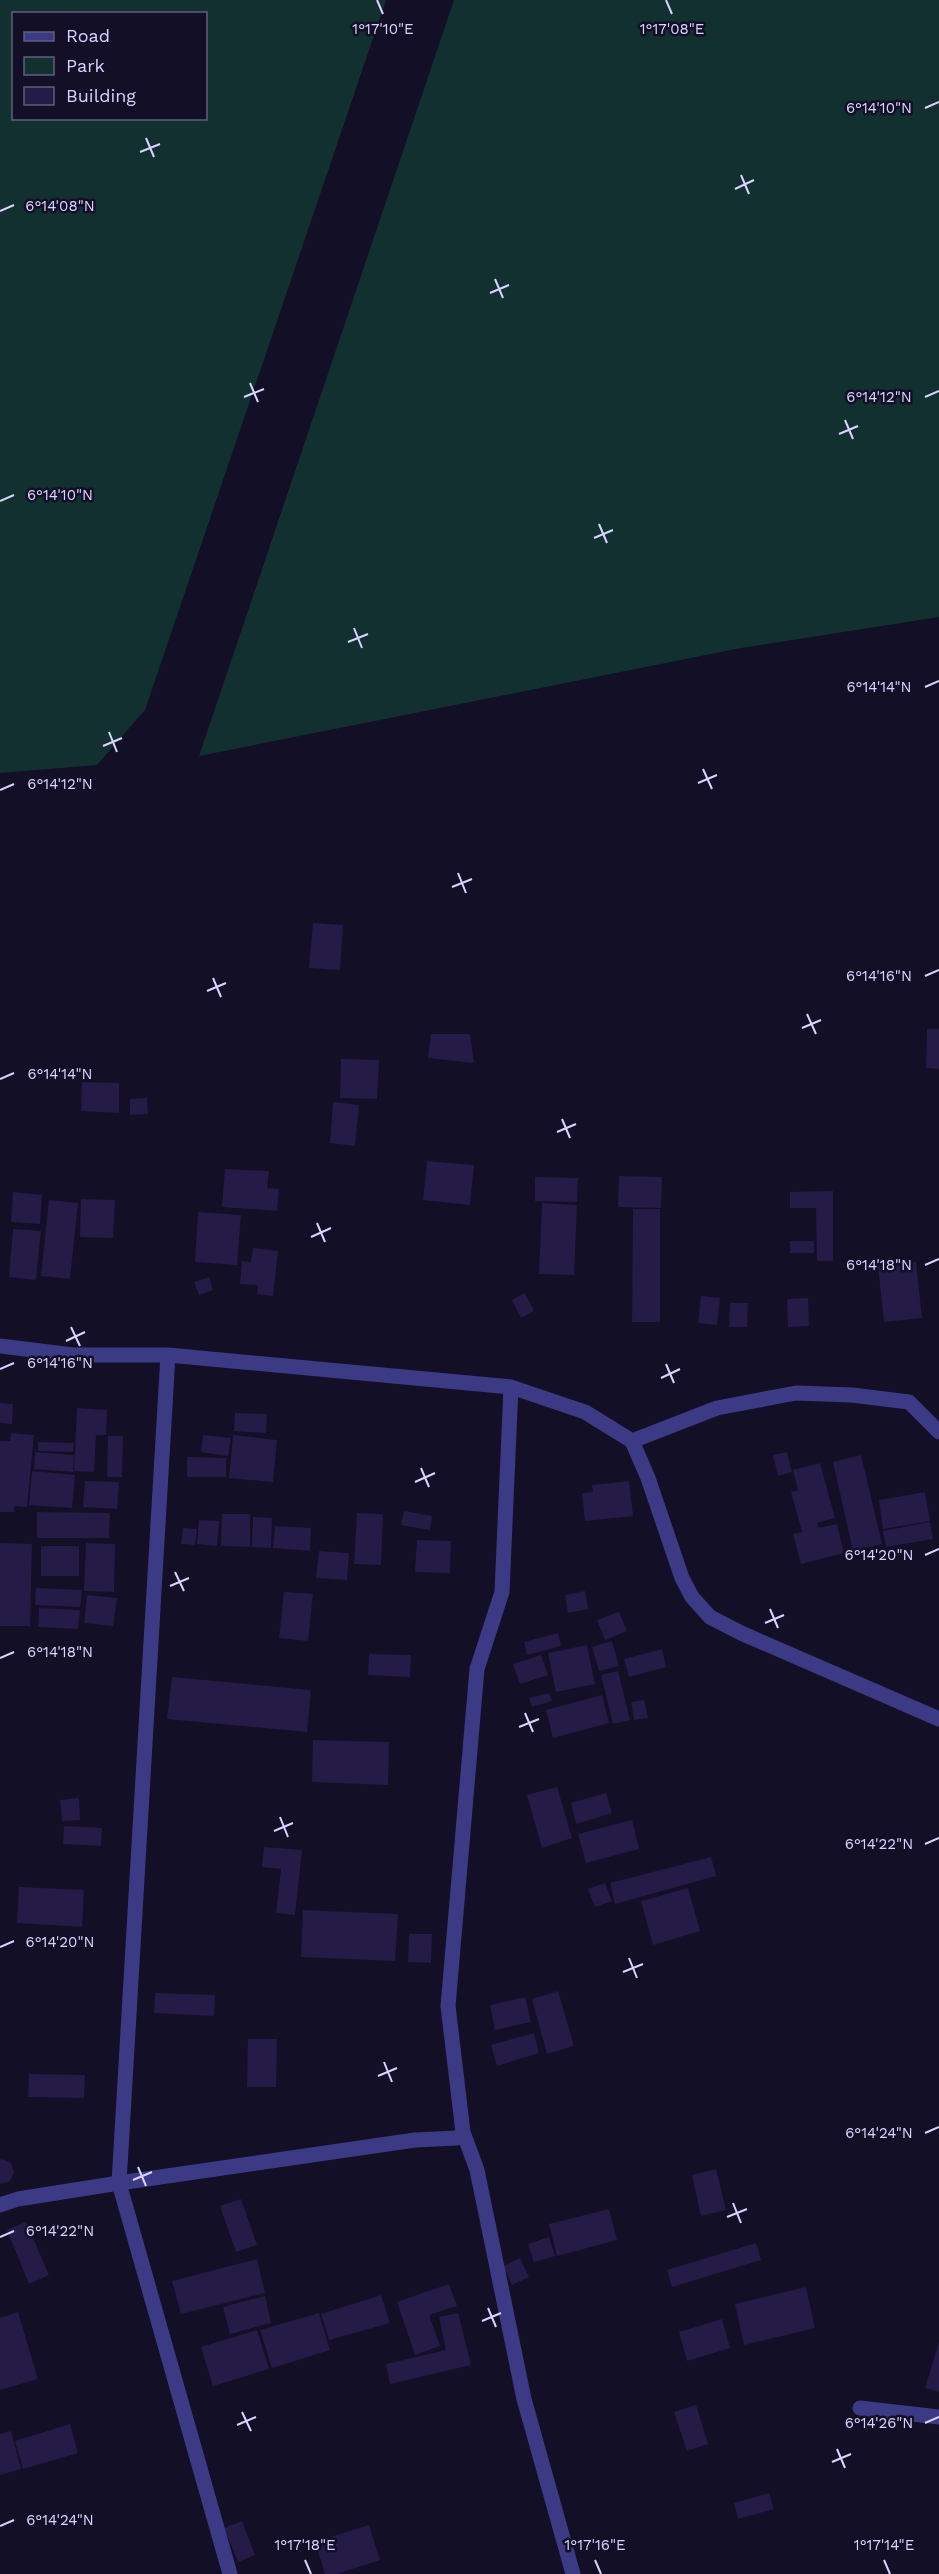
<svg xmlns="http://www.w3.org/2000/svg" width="939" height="2574" font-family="'Work Sans',sans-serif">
  <rect width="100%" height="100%" fill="#130f26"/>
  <!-- green -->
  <path fill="#12302f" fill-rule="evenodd" d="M 0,0 L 386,0 L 145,710 L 97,765 L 0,773 ZM 14,14 L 206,14 L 206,118 L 14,118 Z
    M 454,0 L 939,0 L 939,617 L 741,648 L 199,756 Z"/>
  <!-- building -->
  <path fill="#241b47" d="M 313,923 L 343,925 L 340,970 L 309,968 Z
    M 927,1029 L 939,1029 L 939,1069 L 926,1068 Z
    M 431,1034 L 470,1034 L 474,1063 L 428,1058 Z
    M 341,1059 L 379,1060 L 377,1099 L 340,1098 Z
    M 82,1082 L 119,1083 L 119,1113 L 81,1111 Z
    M 147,1098 L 148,1114 L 130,1115 L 130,1099 Z
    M 333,1102 L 359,1105 L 355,1146 L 330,1143 Z
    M 427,1161 L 474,1165 L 470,1205 L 423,1200 Z
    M 225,1169 L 269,1171 L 267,1188 L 279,1189 L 277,1211 L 222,1207 Z
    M 619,1176 L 662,1177 L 661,1208 L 618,1207 Z
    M 535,1177 L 578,1178 L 577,1202 L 535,1201 Z
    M 833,1191 L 833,1261 L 817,1261 L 816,1208 L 790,1208 L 790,1192 Z
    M 13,1192 L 42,1195 L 40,1224 L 11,1222 Z
    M 81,1199 L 115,1200 L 113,1238 L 80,1237 Z
    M 49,1200 L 78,1203 L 70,1279 L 41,1276 Z
    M 542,1203 L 577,1205 L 574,1275 L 539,1274 Z
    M 633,1209 L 660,1209 L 660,1322 L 632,1322 Z
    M 198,1212 L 241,1215 L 237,1265 L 195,1262 Z
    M 13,1229 L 41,1231 L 36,1280 L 9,1277 Z
    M 790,1241 L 814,1241 L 814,1253 L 790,1253 Z
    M 253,1248 L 278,1251 L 273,1296 L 257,1294 L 258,1285 L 240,1284 L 242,1261 L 251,1262 Z
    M 916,1262 L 922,1318 L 884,1322 L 878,1266 Z
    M 209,1277 L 213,1290 L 199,1295 L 194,1282 Z
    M 525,1293 L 534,1311 L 521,1318 L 512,1300 Z
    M 701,1296 L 720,1298 L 717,1325 L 698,1323 Z
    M 808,1298 L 809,1326 L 788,1327 L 787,1299 Z
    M 730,1303 L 748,1303 L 747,1327 L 729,1327 Z
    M 0,1403 L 13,1404 L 12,1424 L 0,1423 Z
    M 77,1408 L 107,1410 L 106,1435 L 96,1435 L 94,1472 L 74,1471 Z
    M 235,1413 L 267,1414 L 266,1433 L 234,1431 Z
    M 11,1433 L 34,1435 L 27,1507 L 15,1506 L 14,1512 L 0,1512 L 0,1441 L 10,1441 Z
    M 203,1435 L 231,1438 L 228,1456 L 201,1452 Z
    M 233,1435 L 277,1440 L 273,1482 L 229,1478 Z
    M 108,1436 L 123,1436 L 122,1477 L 107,1477 Z
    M 38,1442 L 74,1443 L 73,1452 L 38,1451 Z
    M 35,1452 L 74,1455 L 73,1472 L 34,1469 Z
    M 787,1452 L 792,1472 L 778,1476 L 773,1455 Z
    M 861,1455 L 882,1544 L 853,1551 L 833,1462 Z
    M 187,1457 L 226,1458 L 226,1477 L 187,1477 Z
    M 820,1463 L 835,1518 L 817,1523 L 819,1528 L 837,1524 L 844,1553 L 801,1564 L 793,1534 L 802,1532 L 791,1492 L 798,1490 L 793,1470 Z
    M 32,1471 L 75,1475 L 72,1508 L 29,1505 Z
    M 85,1481 L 119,1482 L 117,1509 L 83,1507 Z
    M 629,1481 L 633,1516 L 585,1521 L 582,1493 L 593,1492 L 592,1485 Z
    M 925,1492 L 930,1521 L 883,1529 L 879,1500 Z
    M 404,1511 L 432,1516 L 430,1530 L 401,1525 Z
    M 37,1512 L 110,1513 L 109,1538 L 37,1538 Z
    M 357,1513 L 383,1514 L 381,1565 L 354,1564 Z
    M 222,1514 L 250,1514 L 250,1547 L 221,1546 Z
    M 253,1517 L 272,1518 L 271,1548 L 252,1547 Z
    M 199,1520 L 219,1521 L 217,1546 L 197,1544 Z
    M 930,1522 L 933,1539 L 886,1547 L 883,1531 Z
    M 275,1526 L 311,1528 L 310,1551 L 273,1548 Z
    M 183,1528 L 197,1529 L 195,1545 L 181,1544 Z
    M 417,1540 L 451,1541 L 450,1573 L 415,1572 Z
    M 0,1543 L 32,1544 L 30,1626 L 0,1626 Z
    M 86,1543 L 115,1544 L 114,1592 L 84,1591 Z
    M 41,1546 L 79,1546 L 79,1576 L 41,1576 Z
    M 319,1551 L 349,1553 L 347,1580 L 316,1578 Z
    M 36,1588 L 82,1590 L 80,1607 L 35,1605 Z
    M 585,1591 L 588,1609 L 568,1613 L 565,1595 Z
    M 284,1592 L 313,1594 L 308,1641 L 279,1638 Z
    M 87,1595 L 117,1598 L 113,1626 L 84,1623 Z
    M 39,1608 L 80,1610 L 78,1629 L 38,1627 Z
    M 619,1612 L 627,1631 L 605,1640 L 597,1620 Z
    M 558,1633 L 561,1646 L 527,1655 L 524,1642 Z
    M 612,1641 L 619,1666 L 599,1671 L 592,1647 Z
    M 587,1645 L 595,1684 L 556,1692 L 548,1653 Z
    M 662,1649 L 666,1667 L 629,1677 L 624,1659 Z
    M 369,1654 L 411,1655 L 410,1677 L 368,1675 Z
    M 541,1655 L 548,1675 L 520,1684 L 513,1664 Z
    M 618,1671 L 630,1720 L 613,1724 L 601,1675 Z
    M 172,1677 L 311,1690 L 307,1732 L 167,1719 Z
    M 549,1693 L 552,1701 L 532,1707 L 529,1698 Z
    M 602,1695 L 609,1723 L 553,1738 L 546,1710 Z
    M 644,1700 L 648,1718 L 634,1720 L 631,1702 Z
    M 313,1740 L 389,1742 L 388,1785 L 312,1782 Z
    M 557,1787 L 572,1838 L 542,1848 L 527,1795 Z
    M 606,1793 L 612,1813 L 576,1824 L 571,1803 Z
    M 79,1798 L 80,1820 L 62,1821 L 60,1800 Z
    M 632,1820 L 639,1849 L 586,1863 L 578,1834 Z
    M 64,1826 L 102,1828 L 101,1846 L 63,1844 Z
    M 264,1847 L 302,1850 L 295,1915 L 276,1913 L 281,1869 L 262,1867 Z
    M 711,1857 L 716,1876 L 615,1904 L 610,1883 Z
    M 605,1883 L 612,1901 L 595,1907 L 588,1889 Z
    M 19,1887 L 84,1890 L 82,1927 L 17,1923 Z
    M 688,1888 L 700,1931 L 653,1945 L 641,1901 Z
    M 303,1910 L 398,1914 L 395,1961 L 301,1957 Z
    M 409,1934 L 432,1934 L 431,1963 L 408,1962 Z
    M 558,1991 L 574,2046 L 547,2054 L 532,1999 Z
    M 155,1993 L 215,1995 L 214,2016 L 154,2013 Z
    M 525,1997 L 531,2022 L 495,2030 L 490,2005 Z
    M 534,2033 L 539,2053 L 497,2066 L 491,2045 Z
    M 248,2039 L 277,2039 L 276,2087 L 247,2087 Z
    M 29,2074 L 85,2075 L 84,2098 L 28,2097 Z
    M 2,2159 L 11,2163 L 14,2172 L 10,2181 L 0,2184 L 0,2160 Z
    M 716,2169 L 726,2210 L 701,2216 L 692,2175 Z
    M 241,2199 L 257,2245 L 236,2252 L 220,2206 Z
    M 609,2209 L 617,2240 L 557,2256 L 549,2224 Z
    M 26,2222 L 49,2275 L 29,2284 L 7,2230 Z
    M 549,2237 L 555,2256 L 534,2262 L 528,2244 Z
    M 756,2243 L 761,2260 L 672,2287 L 667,2270 Z
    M 520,2258 L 529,2277 L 512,2285 L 503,2266 Z
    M 257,2259 L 265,2293 L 181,2314 L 172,2281 Z
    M 449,2284 L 457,2306 L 429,2315 L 440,2346 L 415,2355 L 397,2302 Z
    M 806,2287 L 815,2328 L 744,2345 L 735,2304 Z
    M 381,2295 L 390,2323 L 329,2340 L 321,2314 Z
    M 265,2296 L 271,2323 L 230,2334 L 223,2307 Z
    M 18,2312 L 38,2379 L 0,2390 L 0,2318 Z
    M 319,2313 L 330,2350 L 272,2368 L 260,2330 Z
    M 458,2313 L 471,2365 L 390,2384 L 386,2364 L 446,2350 L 439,2317 Z
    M 722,2319 L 730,2348 L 687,2361 L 679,2332 Z
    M 257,2330 L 269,2369 L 213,2386 L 201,2347 Z
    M 939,2342 L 939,2392 L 925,2388 Z
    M 696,2405 L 708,2444 L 687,2451 L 674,2412 Z
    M 70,2424 L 78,2453 L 23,2469 L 15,2441 Z
    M 11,2431 L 21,2469 L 0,2475 L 0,2434 Z
    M 769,2493 L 774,2509 L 738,2519 L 734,2503 Z
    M 242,2521 L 255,2555 L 238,2562 L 224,2528 Z
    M 369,2525 L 380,2560 L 337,2574 L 325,2574 L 315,2542 Z"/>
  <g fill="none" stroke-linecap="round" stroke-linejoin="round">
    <!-- street -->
    <path stroke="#3d3a85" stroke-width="15" d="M 0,1346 L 73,1355 L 168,1355 L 511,1387 L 585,1412 L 632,1441 L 648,1478 L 682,1578 L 692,1597 L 710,1617 L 741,1633 L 939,1719
      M 168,1355 L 119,2183 L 230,2574
      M 632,1441 L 717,1408 L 796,1393 L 852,1395 L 909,1402 L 939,1432
      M 463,2132 L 448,2006 L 477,1669 L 502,1592 L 511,1387
      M 0,2205 L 18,2199 L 119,2183 L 415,2140 L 457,2138 L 463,2132 L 477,2170 L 524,2399 L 573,2574
      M 860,2408 L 939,2417"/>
  </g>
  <!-- ticks -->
  <path fill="none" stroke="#d9d4ff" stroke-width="2" d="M 377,0 L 383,14M 666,0 L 672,14M 925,108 L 939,102M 146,138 L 154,157M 140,152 L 160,144M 741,175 L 749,194M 735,189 L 754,180M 0,211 L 14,205M 495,279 L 503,298M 490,293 L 509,285M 250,383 L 258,402M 244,397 L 264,389M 925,397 L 939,391M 845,420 L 853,439M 839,434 L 858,426M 0,501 L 14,495M 599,524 L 607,543M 594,538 L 613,530M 354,628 L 362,648M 348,642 L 368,634M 925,687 L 939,681M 109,732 L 117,752M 103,746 L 122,738M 703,769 L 712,789M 698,783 L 717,775M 0,790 L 14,784M 458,873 L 466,893M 452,887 L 472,879M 925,976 L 939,970M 213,978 L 221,997M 207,991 L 226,983M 807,1014 L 816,1034M 802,1028 L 821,1020M 0,1079 L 14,1073M 562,1119 L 570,1138M 557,1132 L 576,1124M 317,1223 L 325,1242M 311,1237 L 331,1228M 925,1265 L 939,1259M 71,1327 L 80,1346M 66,1341 L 85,1332M 666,1364 L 674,1383M 0,1369 L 14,1363M 661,1378 L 680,1369M 421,1468 L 429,1487M 415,1482 L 435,1473M 925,1555 L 939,1549M 175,1572 L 184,1591M 170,1586 L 189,1578M 770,1609 L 778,1628M 765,1623 L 784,1615M 0,1658 L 14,1652M 525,1713 L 533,1732M 519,1727 L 539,1719M 280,1817 L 288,1837M 274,1831 L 293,1823M 925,1844 L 939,1838M 0,1947 L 14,1941M 629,1958 L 637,1978M 623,1972 L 643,1964M 384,2062 L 392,2082M 378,2076 L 397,2068M 925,2133 L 939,2127M 138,2167 L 146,2186M 133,2180 L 152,2172M 733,2203 L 741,2223M 727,2217 L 747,2209M 0,2237 L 14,2231M 488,2308 L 496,2327M 482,2321 L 501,2313M 242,2412 L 251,2431M 925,2423 L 939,2417M 237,2425 L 256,2417M 837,2449 L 845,2468M 832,2462 L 851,2454M 0,2526 L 14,2520M 305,2560 L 311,2574M 595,2560 L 601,2574M 884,2560 L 890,2574"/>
  <g font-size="15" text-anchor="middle" fill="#d9d4ff" stroke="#130f26" stroke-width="5" stroke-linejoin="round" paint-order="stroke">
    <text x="383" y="34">1°17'10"E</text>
    <text x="672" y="34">1°17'08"E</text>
    <text x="879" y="113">6°14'10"N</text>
    <text x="60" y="211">6°14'08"N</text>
    <text x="879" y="402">6°14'12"N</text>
    <text x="60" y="500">6°14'10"N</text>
    <text x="879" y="692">6°14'14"N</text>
    <text x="60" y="789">6°14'12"N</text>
    <text x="879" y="981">6°14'16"N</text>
    <text x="60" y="1079">6°14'14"N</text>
    <text x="879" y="1270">6°14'18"N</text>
    <text x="60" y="1368">6°14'16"N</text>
    <text x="879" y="1560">6°14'20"N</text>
    <text x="60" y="1657">6°14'18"N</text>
    <text x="879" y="1849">6°14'22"N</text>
    <text x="60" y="1947">6°14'20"N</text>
    <text x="879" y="2138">6°14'24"N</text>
    <text x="60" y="2236">6°14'22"N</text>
    <text x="879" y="2428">6°14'26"N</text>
    <text x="60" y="2525">6°14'24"N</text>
    <text x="305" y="2550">1°17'18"E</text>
    <text x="595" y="2550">1°17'16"E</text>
    <text x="884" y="2550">1°17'14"E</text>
  </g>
  <!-- legend -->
  <rect x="12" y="12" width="195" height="108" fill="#130f26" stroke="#625e7d" stroke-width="1.5"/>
  <rect x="24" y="32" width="30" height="9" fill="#3d3a85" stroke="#625e7d" stroke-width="1.5"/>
  <text x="66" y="42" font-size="18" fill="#d9d4ff">Road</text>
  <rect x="24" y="57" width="30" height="18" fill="#12302f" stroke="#625e7d" stroke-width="1.5"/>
  <text x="66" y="72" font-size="18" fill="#d9d4ff">Park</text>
  <rect x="24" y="87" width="30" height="18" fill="#241b47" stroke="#625e7d" stroke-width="1.5"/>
  <text x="66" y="102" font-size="18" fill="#d9d4ff">Building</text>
</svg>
